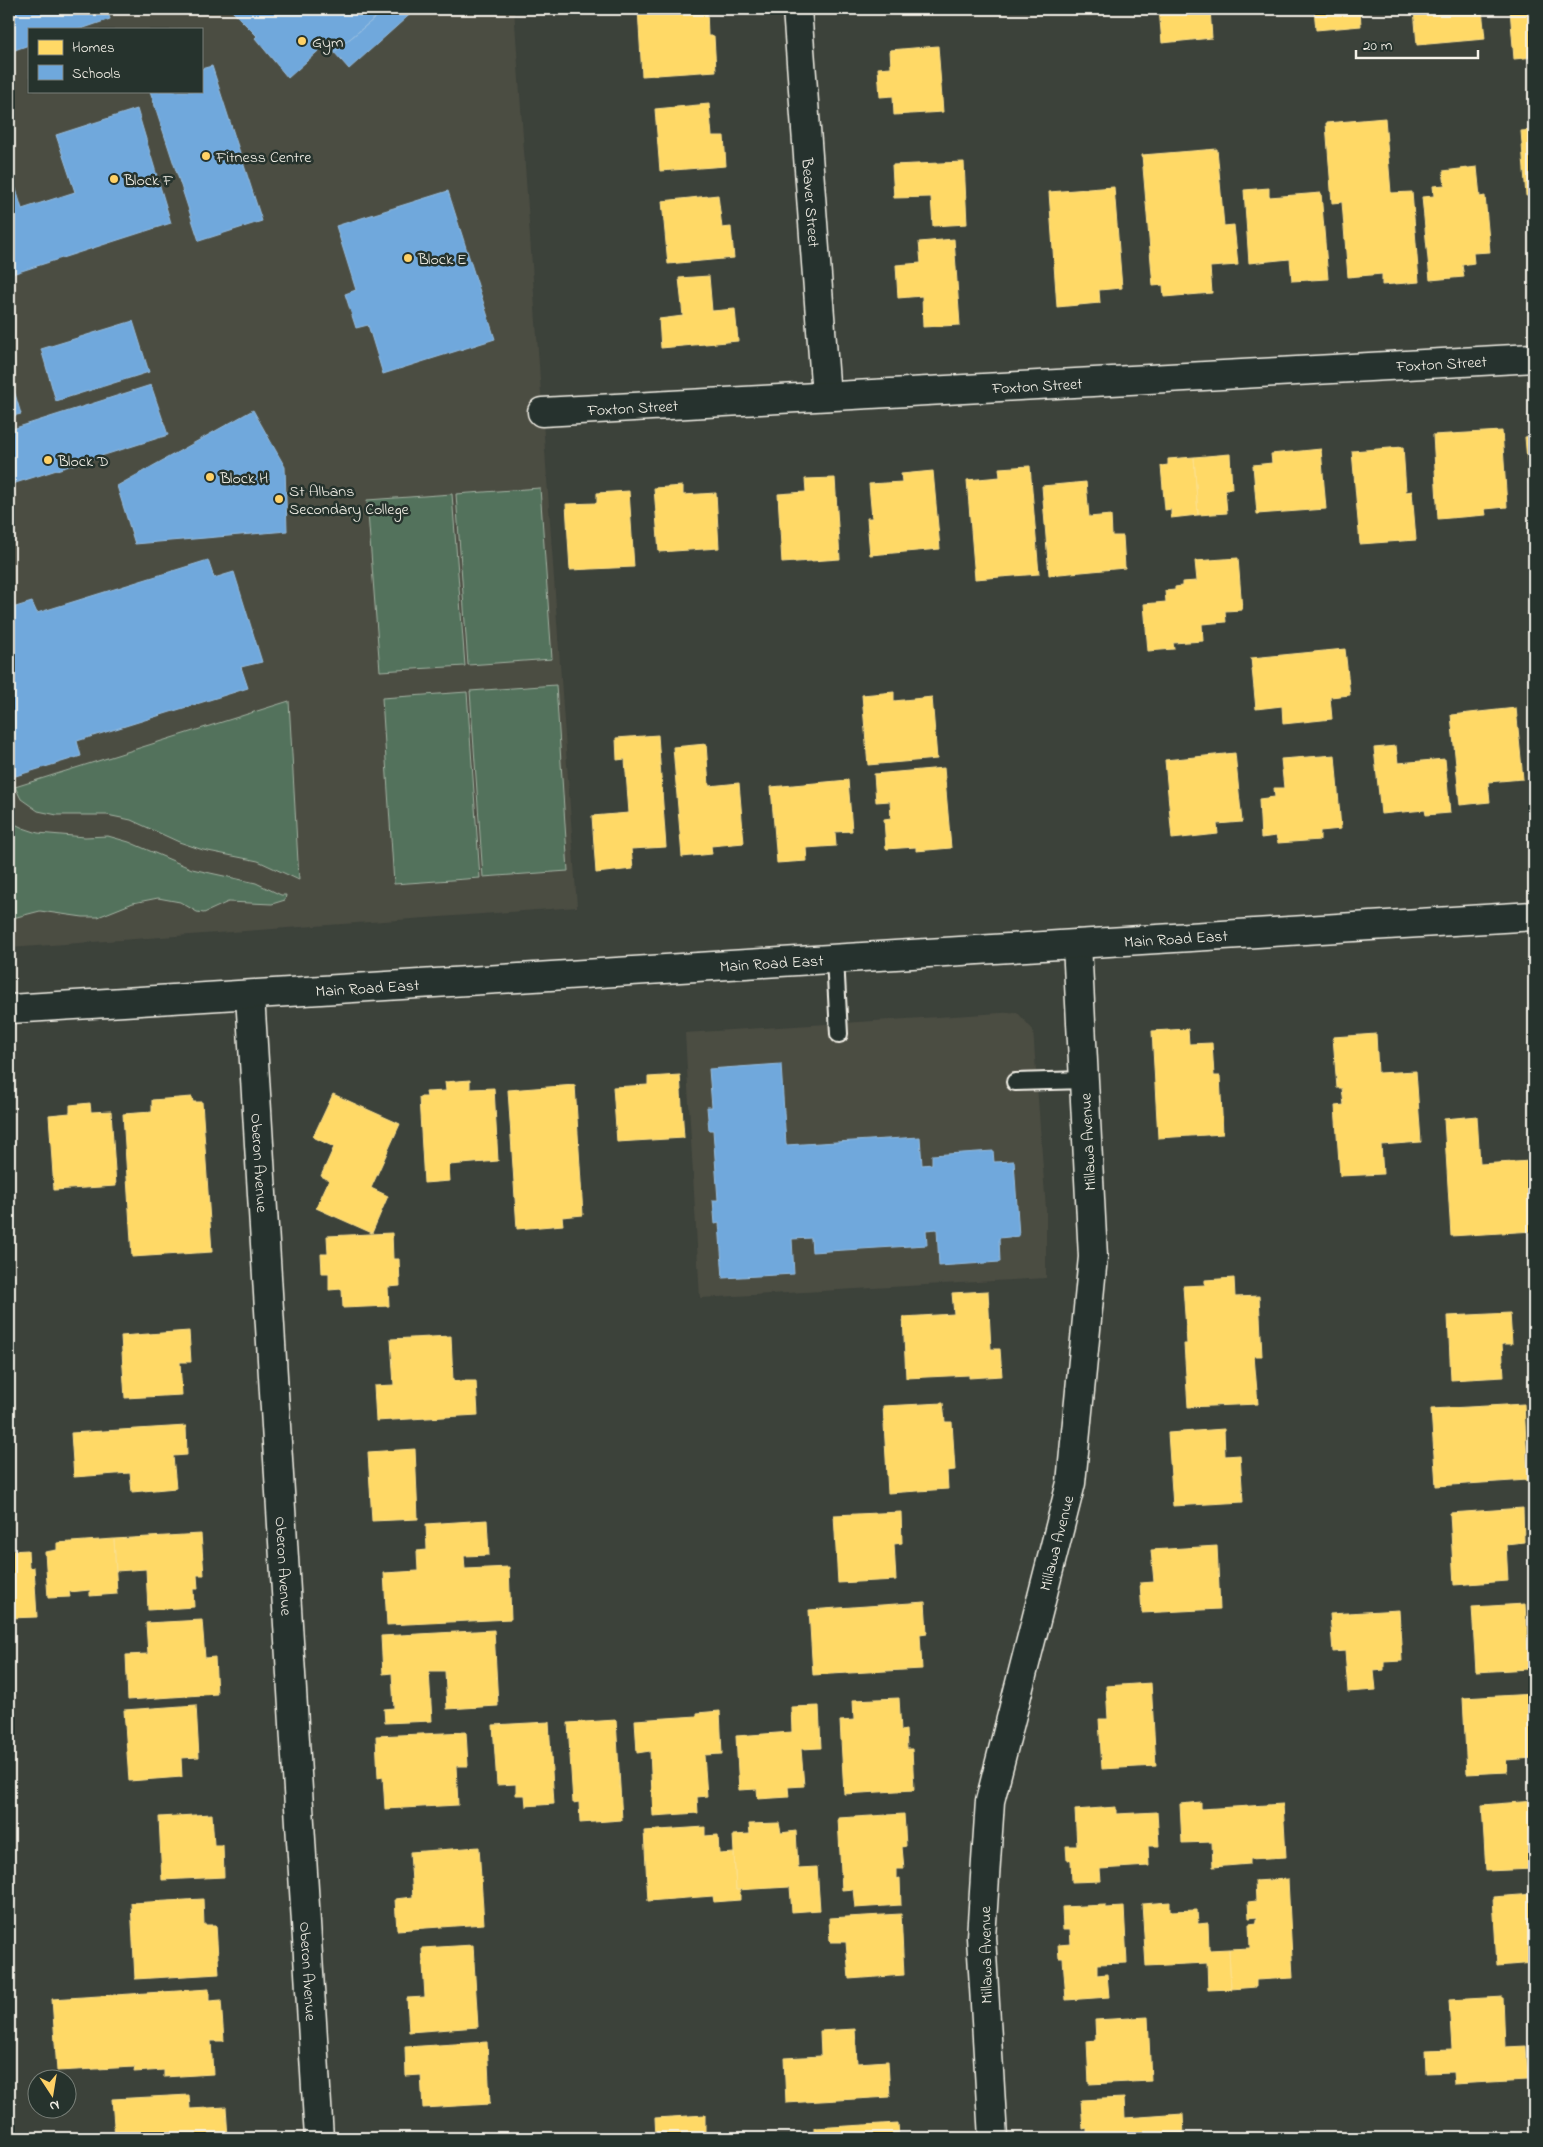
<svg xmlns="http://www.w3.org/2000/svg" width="1543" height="2147" font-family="'Indie Flower',sans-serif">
  <rect width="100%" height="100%" fill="#3c423a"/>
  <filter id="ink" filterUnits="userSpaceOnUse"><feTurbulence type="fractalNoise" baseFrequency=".02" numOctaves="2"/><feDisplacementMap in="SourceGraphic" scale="10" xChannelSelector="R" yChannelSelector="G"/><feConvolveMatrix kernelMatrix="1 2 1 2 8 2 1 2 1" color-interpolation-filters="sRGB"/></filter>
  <g filter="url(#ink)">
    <!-- built -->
    <path fill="#4c4d43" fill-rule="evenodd" d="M 9,9 L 514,9 L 577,907 L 9,948 ZM 29,29 L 201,29 L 201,91 L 29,91 Z
      M 1017,1012 L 1033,1030 L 1046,1210 L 1046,1278 L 700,1298 L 685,1033 Z"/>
    <!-- green -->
    <path fill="#52725c" stroke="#a3b2a2" d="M 540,488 L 552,659 L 468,665 L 456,494 Z
      M 452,494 L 465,666 L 380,671 L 367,500 Z
      M 556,685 L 568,871 L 483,877 L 470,691 Z
      M 467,692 L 480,878 L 394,884 L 382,698 Z
      M 289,701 L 299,880 L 258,861 L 203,850 L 179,842 L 131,820 L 107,815 L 57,815 L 38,811 L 21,799 L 15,787 Z
      M 9,821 L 23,828 L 38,833 L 85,837 L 108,836 L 129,842 L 192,869 L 256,883 L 281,895 L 286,895 L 285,900 L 272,904 L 228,902 L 204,913 L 197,912 L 180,902 L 158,898 L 133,903 L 98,917 L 83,917 L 40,911 L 9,919 Z"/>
    <!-- homes -->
    <path fill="#ffd966" stroke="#fce08d" d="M 638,9 L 707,9 L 708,36 L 714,36 L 716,71 L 642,76 Z
      M 1159,9 L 1210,9 L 1212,38 L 1162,43 Z
      M 1314,9 L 1360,9 L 1361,26 L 1316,30 Z
      M 1414,9 L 1482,9 L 1485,39 L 1417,45 Z
      M 1510,9 L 1534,9 L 1534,57 L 1514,59 Z
      M 938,46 L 943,112 L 894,115 L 893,96 L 880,97 L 878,68 L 891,67 L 890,50 Z
      M 709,104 L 712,136 L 724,136 L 726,166 L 660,171 L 655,109 Z
      M 1385,118 L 1391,193 L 1412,192 L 1419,282 L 1382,285 L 1382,274 L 1348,277 L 1342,202 L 1332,203 L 1326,123 Z
      M 1534,130 L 1534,195 L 1526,196 L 1521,131 Z
      M 1217,149 L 1224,226 L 1234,225 L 1238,265 L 1210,267 L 1212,293 L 1164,297 L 1163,285 L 1153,286 L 1142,155 Z
      M 964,162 L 967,224 L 933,226 L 931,197 L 894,198 L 892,165 Z
      M 1477,167 L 1480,197 L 1485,196 L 1490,252 L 1473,253 L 1474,263 L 1462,265 L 1464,277 L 1430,280 L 1422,197 L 1434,196 L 1433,186 L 1445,185 L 1443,171 Z
      M 1114,187 L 1122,288 L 1099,290 L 1100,303 L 1057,307 L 1049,192 Z
      M 1269,188 L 1269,197 L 1321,193 L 1328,279 L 1292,281 L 1290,259 L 1249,263 L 1244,190 Z
      M 718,195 L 722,228 L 731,227 L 734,258 L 668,264 L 662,201 Z
      M 954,239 L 960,325 L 923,327 L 922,296 L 898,298 L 896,265 L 921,263 L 919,242 Z
      M 709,276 L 712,311 L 735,309 L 738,341 L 661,348 L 659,319 L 683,316 L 679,278 Z
      M 1502,431 L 1507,507 L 1485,509 L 1486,515 L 1438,519 L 1433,435 Z
      M 1534,436 L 1534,484 L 1529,484 L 1525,437 Z
      M 1403,447 L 1406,492 L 1412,491 L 1416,540 L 1360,544 L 1352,451 Z
      M 1321,449 L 1326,509 L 1257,514 L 1253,465 L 1272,463 L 1271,454 Z
      M 1230,454 L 1232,489 L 1225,489 L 1227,513 L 1198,515 L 1194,457 Z
      M 1194,457 L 1198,515 L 1171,518 L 1171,509 L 1165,510 L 1161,466 L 1168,465 L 1168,459 Z
      M 1030,466 L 1039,574 L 975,579 L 967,480 L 1000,477 L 999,468 Z
      M 933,471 L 940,549 L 870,555 L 867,518 L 872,518 L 869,484 L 902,482 L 901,474 Z
      M 835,478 L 840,559 L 782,563 L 778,494 L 806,492 L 805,479 Z
      M 1086,482 L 1089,517 L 1111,515 L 1112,536 L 1123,536 L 1125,568 L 1049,575 L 1042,486 Z
      M 683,486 L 683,495 L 716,493 L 719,548 L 659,552 L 654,488 Z
      M 629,491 L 634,567 L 570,570 L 566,504 L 597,503 L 597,493 Z
      M 1238,558 L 1242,610 L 1225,611 L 1226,622 L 1202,624 L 1203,641 L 1173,643 L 1174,649 L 1148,651 L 1144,604 L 1166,602 L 1165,591 L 1175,590 L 1175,587 L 1182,586 L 1182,582 L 1197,581 L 1195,561 Z
      M 1345,649 L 1350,695 L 1330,697 L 1332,719 L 1283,724 L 1282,706 L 1256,709 L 1251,658 Z
      M 894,692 L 894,701 L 932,697 L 937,759 L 868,765 L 862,695 Z
      M 1516,708 L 1523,779 L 1488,782 L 1490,802 L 1460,805 L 1451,715 Z
      M 658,735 L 666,847 L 631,849 L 633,869 L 596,873 L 592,816 L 629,813 L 625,759 L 617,760 L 616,738 Z
      M 706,744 L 709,786 L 739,783 L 744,843 L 711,846 L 712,854 L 682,857 L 673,747 Z
      M 1396,746 L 1398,763 L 1445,759 L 1450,813 L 1426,815 L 1425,810 L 1381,814 L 1374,748 Z
      M 1235,753 L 1242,822 L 1217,824 L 1218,834 L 1172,839 L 1165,760 Z
      M 1335,755 L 1341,829 L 1320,831 L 1320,840 L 1278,843 L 1276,836 L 1261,838 L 1259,799 L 1275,797 L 1274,788 L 1284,788 L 1281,759 Z
      M 944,768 L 951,848 L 916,851 L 916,847 L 886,849 L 884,819 L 891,818 L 890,801 L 876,802 L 874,774 Z
      M 848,780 L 852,831 L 835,832 L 836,846 L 806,848 L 807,861 L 777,863 L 771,787 Z
      M 1188,1029 L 1189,1044 L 1212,1043 L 1214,1076 L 1220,1076 L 1223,1134 L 1158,1138 L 1152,1031 Z
      M 1376,1034 L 1378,1073 L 1416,1071 L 1421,1142 L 1381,1145 L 1383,1174 L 1340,1176 L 1335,1106 L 1344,1105 L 1342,1088 L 1337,1088 L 1333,1037 Z
      M 680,1075 L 684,1138 L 617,1142 L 613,1087 L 648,1085 L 648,1077 Z
      M 470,1080 L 470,1089 L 494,1088 L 498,1161 L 449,1165 L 450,1181 L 424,1183 L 419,1097 L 427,1097 L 426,1092 L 446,1091 L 445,1082 Z
      M 575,1085 L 583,1215 L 562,1217 L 563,1225 L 517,1229 L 508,1090 Z
      M 333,1094 L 400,1124 L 371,1188 L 388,1196 L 372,1233 L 316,1208 L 329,1180 L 321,1176 L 334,1147 L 313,1137 Z
      M 192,1097 L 193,1102 L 202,1102 L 212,1252 L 132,1257 L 123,1114 L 152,1112 L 152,1100 Z
      M 90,1103 L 91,1112 L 111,1111 L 116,1186 L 54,1190 L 49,1115 L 70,1113 L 70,1105 Z
      M 1477,1116 L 1480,1164 L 1531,1161 L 1534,1231 L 1451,1236 L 1444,1119 Z
      M 392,1233 L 393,1259 L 399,1259 L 400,1286 L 388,1287 L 389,1306 L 343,1308 L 342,1289 L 329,1290 L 329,1273 L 322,1273 L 321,1254 L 328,1254 L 327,1236 Z
      M 1234,1278 L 1235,1297 L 1259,1296 L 1262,1356 L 1254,1356 L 1258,1404 L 1188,1407 L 1184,1344 L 1187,1344 L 1183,1286 L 1205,1285 L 1205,1280 Z
      M 988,1291 L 991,1349 L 1000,1349 L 1002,1376 L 969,1378 L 969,1375 L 906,1378 L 903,1317 L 954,1314 L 952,1293 Z
      M 1510,1313 L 1512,1344 L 1502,1344 L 1504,1377 L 1451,1380 L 1448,1316 Z
      M 189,1331 L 191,1362 L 180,1362 L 182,1395 L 125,1398 L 121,1336 Z
      M 451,1336 L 453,1381 L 476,1381 L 478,1415 L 376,1421 L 374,1386 L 394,1385 L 391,1339 Z
      M 943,1403 L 945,1422 L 952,1422 L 955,1470 L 947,1471 L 948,1489 L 888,1493 L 883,1406 Z
      M 1524,1404 L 1528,1480 L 1436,1486 L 1431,1409 Z
      M 186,1426 L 187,1455 L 173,1456 L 176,1488 L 132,1492 L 130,1473 L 74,1477 L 71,1433 Z
      M 1224,1429 L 1225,1456 L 1240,1455 L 1243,1502 L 1173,1506 L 1168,1433 Z
      M 415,1449 L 418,1519 L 372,1521 L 368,1452 Z
      M 1523,1508 L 1524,1542 L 1506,1544 L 1508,1581 L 1454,1585 L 1450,1513 Z
      M 901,1512 L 902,1543 L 894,1544 L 896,1580 L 838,1583 L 834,1515 Z
      M 487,1520 L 489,1555 L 464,1556 L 465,1569 L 509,1567 L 511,1619 L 387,1625 L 384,1573 L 418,1571 L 417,1551 L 427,1550 L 426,1524 Z
      M 201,1534 L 204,1575 L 197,1575 L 198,1589 L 193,1589 L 194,1607 L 148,1610 L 146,1569 L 116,1571 L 114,1539 Z
      M 114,1539 L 117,1594 L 90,1596 L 90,1590 L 69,1592 L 70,1597 L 48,1598 L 45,1552 L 57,1550 L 57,1543 Z
      M 1217,1546 L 1220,1609 L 1142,1613 L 1140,1583 L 1154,1582 L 1151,1550 Z
      M 28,1550 L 29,1568 L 34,1567 L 37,1617 L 9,1618 L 9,1551 Z
      M 925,1602 L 927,1633 L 920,1634 L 922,1669 L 813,1675 L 809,1610 Z
      M 1525,1604 L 1529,1669 L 1476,1672 L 1472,1607 Z
      M 1399,1610 L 1402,1661 L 1384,1662 L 1384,1670 L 1374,1671 L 1376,1690 L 1348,1692 L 1345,1651 L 1333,1652 L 1330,1614 Z
      M 202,1620 L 205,1658 L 215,1657 L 217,1694 L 128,1700 L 126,1655 L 148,1654 L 146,1623 Z
      M 494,1630 L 498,1706 L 447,1709 L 445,1671 L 429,1671 L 432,1721 L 385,1723 L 384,1709 L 394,1708 L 392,1673 L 383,1674 L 381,1636 Z
      M 1151,1683 L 1156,1766 L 1102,1769 L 1099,1719 L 1108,1719 L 1106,1686 Z
      M 1534,1694 L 1534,1758 L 1506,1760 L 1507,1772 L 1467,1774 L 1463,1698 Z
      M 899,1698 L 901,1731 L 906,1730 L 907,1749 L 912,1749 L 914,1790 L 844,1794 L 840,1721 L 854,1720 L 853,1700 Z
      M 196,1705 L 199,1757 L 181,1758 L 182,1777 L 129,1781 L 124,1710 Z
      M 819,1706 L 821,1748 L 801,1749 L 804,1786 L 788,1787 L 789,1797 L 758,1799 L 757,1789 L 739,1790 L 736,1736 L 792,1732 L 791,1707 Z
      M 720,1711 L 722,1754 L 704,1755 L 707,1796 L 697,1797 L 698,1813 L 653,1816 L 650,1751 L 637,1753 L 635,1720 L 697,1716 L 697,1713 Z
      M 616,1720 L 622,1820 L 580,1823 L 579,1802 L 573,1803 L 568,1723 Z
      M 549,1722 L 554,1804 L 526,1806 L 525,1795 L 516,1795 L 516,1784 L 497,1785 L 493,1725 Z
      M 466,1732 L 468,1766 L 456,1766 L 458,1805 L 385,1809 L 383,1777 L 378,1778 L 376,1736 Z
      M 1534,1801 L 1534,1869 L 1486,1871 L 1482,1805 Z
      M 1201,1802 L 1201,1809 L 1283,1804 L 1286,1857 L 1250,1859 L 1250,1864 L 1213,1867 L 1212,1842 L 1182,1843 L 1180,1804 Z
      M 1116,1807 L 1116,1814 L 1157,1812 L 1159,1846 L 1148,1846 L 1149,1866 L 1100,1869 L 1101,1881 L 1072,1882 L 1071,1860 L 1067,1860 L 1066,1846 L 1077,1846 L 1075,1810 Z
      M 212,1814 L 214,1845 L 223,1845 L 224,1877 L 162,1880 L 159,1817 Z
      M 904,1814 L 906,1846 L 902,1847 L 904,1869 L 896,1869 L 896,1879 L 900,1878 L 901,1905 L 855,1908 L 853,1889 L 842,1890 L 838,1818 Z
      M 779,1823 L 781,1833 L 796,1831 L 798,1868 L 817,1867 L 820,1910 L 792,1912 L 790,1887 L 736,1890 L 733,1835 L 750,1834 L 749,1824 Z
      M 705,1827 L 705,1836 L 718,1835 L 719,1854 L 734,1853 L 736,1890 L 740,1890 L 740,1900 L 714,1902 L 713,1896 L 648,1901 L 644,1831 Z
      M 479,1847 L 484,1924 L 397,1930 L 395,1899 L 413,1897 L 410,1852 Z
      M 1288,1879 L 1293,1978 L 1256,1980 L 1256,1987 L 1231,1989 L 1229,1949 L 1250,1948 L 1249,1924 L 1257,1923 L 1257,1917 L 1249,1918 L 1248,1902 L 1256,1901 L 1255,1881 Z
      M 1534,1894 L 1534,1963 L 1497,1966 L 1493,1897 Z
      M 203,1899 L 204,1925 L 216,1925 L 219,1974 L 135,1979 L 131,1903 Z
      M 1170,1902 L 1170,1911 L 1197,1910 L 1198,1924 L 1208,1923 L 1209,1950 L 1229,1949 L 1231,1989 L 1208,1990 L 1207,1963 L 1146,1966 L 1142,1904 Z
      M 1105,1905 L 1105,1908 L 1124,1907 L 1127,1963 L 1097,1964 L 1097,1975 L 1107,1974 L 1109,1997 L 1066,2000 L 1063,1958 L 1059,1958 L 1058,1945 L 1071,1944 L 1070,1930 L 1063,1930 L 1062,1907 Z
      M 901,1914 L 904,1975 L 849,1979 L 846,1942 L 830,1942 L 829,1918 Z
      M 473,1945 L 478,2027 L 409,2032 L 407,1998 L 425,1997 L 422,1948 Z
      M 209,1989 L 209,2001 L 221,2000 L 224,2041 L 211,2041 L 213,2074 L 164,2077 L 164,2070 L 134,2072 L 135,2067 L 57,2071 L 52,1999 Z
      M 1503,1997 L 1505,2047 L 1526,2046 L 1528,2080 L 1454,2084 L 1453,2072 L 1426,2073 L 1425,2050 L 1452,2049 L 1449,2000 Z
      M 1148,2017 L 1151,2081 L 1089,2084 L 1087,2041 L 1096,2040 L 1095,2020 Z
      M 855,2029 L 857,2063 L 888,2061 L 890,2097 L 786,2103 L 784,2058 L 821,2056 L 820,2031 Z
      M 487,2042 L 490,2104 L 423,2108 L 421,2075 L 406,2076 L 405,2047 Z
      M 189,2095 L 190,2109 L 226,2107 L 228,2138 L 115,2138 L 112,2099 Z
      M 1124,2098 L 1125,2118 L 1183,2114 L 1184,2138 L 1087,2138 L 1087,2128 L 1083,2129 L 1081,2100 Z
      M 705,2115 L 705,2134 L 725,2133 L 725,2138 L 656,2138 L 655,2118 Z
      M 898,2123 L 899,2138 L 814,2138 L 814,2128 Z"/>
    <!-- schools -->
    <path fill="#6fa8dc" stroke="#97bee0" d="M 9,9 L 107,9 L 110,19 L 81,29 L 29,29 L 29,45 L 9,52 Z
      M 230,9 L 386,9 L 334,52 L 325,45 L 288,78 L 255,38 L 257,36 Z
      M 386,9 L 416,9 L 349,69 L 334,52 Z
      M 212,66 L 262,221 L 199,241 L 150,91 L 201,91 L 201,69 Z
      M 137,109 L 171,223 L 9,275 L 9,166 L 22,209 L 75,192 L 56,135 Z
      M 448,191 L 495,339 L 383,374 L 368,325 L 356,328 L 345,294 L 356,290 L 336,226 Z
      M 133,321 L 149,372 L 56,401 L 41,349 Z
      M 9,374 L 21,414 L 9,417 Z
      M 151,385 L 168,435 L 9,485 L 9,430 Z
      M 253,410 L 285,467 L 287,531 L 135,544 L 117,486 Z
      M 208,560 L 214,578 L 234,572 L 262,662 L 241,667 L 248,688 L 77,741 L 81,756 L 9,778 L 9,609 L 32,602 L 37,613 Z
      M 781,1064 L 786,1145 L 920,1137 L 922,1165 L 932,1164 L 932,1155 L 993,1151 L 994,1162 L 1014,1161 L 1019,1236 L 999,1238 L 1000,1262 L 939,1266 L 937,1229 L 926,1230 L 927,1245 L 812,1252 L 811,1238 L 792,1239 L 794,1274 L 723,1278 L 719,1223 L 715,1224 L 713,1200 L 718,1200 L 713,1130 L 709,1130 L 707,1107 L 712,1107 L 709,1069 Z"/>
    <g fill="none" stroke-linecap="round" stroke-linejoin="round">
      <defs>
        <path id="lane" d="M 835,958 L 839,1034
          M 1015,1082 L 1084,1080"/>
        <g id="street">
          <path id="s1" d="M 797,9 L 826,396"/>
          <path id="s2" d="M 542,412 L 1534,358"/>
          <path id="s3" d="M 250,995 L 319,2138"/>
          <path id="s4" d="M 993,2138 L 981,1937 L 990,1801 L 1071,1483 L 1093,1257 L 1077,944"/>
        </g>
        <g id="secondary">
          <path id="s5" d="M 9,1009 L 1534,916"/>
        </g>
      </defs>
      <!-- lane casing -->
      <use href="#lane" stroke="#f4f1e8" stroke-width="20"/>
      <!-- street casing -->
      <use href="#street" stroke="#f4f1e8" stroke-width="31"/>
      <!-- secondary casing -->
      <use href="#secondary" stroke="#f4f1e8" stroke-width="31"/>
      <!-- lane -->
      <use href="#lane" stroke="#26332d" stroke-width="16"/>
      <!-- street -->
      <use href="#street" stroke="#26332d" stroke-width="28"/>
      <!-- secondary -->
      <use href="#secondary" stroke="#26332d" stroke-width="28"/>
    </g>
  </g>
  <!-- markers -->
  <g fill="#ffd166" stroke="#26332d" stroke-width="2">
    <circle cx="302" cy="41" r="5"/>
    <circle cx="206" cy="156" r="5"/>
    <circle cx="114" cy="179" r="5"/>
    <circle cx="408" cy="258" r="5"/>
    <circle cx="48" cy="460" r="5"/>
    <circle cx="210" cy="477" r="5"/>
    <circle cx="279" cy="499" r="5"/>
  </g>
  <g text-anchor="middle" stroke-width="5" stroke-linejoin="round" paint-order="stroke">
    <!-- poi labels -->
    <g font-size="16" fill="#f4f1e8" stroke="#26332d" text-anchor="start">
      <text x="312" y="47">Gym</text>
      <text x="216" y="162">Fitness Centre</text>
      <text x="124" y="185">Block F</text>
      <text x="418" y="264">Block E</text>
      <text x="58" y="466">Block D</text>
      <text x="220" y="483">Block H</text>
      <text x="289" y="496">St Albans<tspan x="289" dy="18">Secondary College</tspan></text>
    </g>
    <!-- street labels -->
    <g font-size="16" fill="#f4f1e8" stroke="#26332d">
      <text dy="6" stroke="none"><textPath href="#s1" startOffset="194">Beaver Street</textPath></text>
      <text dy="6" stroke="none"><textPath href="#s2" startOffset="901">Foxton Street</textPath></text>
      <text dy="6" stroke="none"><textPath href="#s2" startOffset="496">Foxton Street</textPath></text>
      <text dy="6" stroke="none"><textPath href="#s2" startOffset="91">Foxton Street</textPath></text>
      <text dy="6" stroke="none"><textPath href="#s5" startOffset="1169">Main Road East</textPath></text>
      <text dy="6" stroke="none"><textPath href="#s5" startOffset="764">Main Road East</textPath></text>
      <text dy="6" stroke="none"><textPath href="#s5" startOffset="359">Main Road East</textPath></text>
      <text transform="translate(1087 1142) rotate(-93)" y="6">Millawa Avenue</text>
      <text dy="6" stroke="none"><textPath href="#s3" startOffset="168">Oberon Avenue</textPath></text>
      <text dy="6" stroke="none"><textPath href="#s4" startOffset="604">Millawa Avenue</textPath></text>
      <text dy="6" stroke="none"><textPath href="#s3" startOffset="572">Oberon Avenue</textPath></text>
      <text transform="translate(985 1955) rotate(-91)" y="6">Millawa Avenue</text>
      <text dy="6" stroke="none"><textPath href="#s3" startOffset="978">Oberon Avenue</textPath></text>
    </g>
  </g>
  <!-- margin -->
  <rect width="1543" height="2147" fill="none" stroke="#26332d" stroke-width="30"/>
  <rect x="15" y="15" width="1513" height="2117" fill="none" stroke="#f4f1e8" stroke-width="2" filter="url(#ink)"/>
  <!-- legend -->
  <rect x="28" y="28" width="175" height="65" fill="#26332d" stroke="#787f78"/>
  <rect x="38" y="40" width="25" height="15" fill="#ffd966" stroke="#787f78"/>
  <text x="72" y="52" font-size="15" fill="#f4f1e8">Homes</text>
  <rect x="38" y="65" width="25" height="15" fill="#6fa8dc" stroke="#787f78"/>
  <text x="72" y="78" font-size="15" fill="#f4f1e8">Schools</text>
  <!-- north arrow -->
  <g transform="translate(52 2094) rotate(168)"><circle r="24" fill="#26332d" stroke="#787f78"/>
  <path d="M0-4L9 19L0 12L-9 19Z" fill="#ffd166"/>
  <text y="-8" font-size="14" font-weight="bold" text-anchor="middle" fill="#f4f1e8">N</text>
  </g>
  <!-- scale -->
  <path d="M1356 50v8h122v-8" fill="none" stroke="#f4f1e8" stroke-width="2.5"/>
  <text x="1363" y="50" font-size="15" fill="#f4f1e8" stroke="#26332d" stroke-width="4" paint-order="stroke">20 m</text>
</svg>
